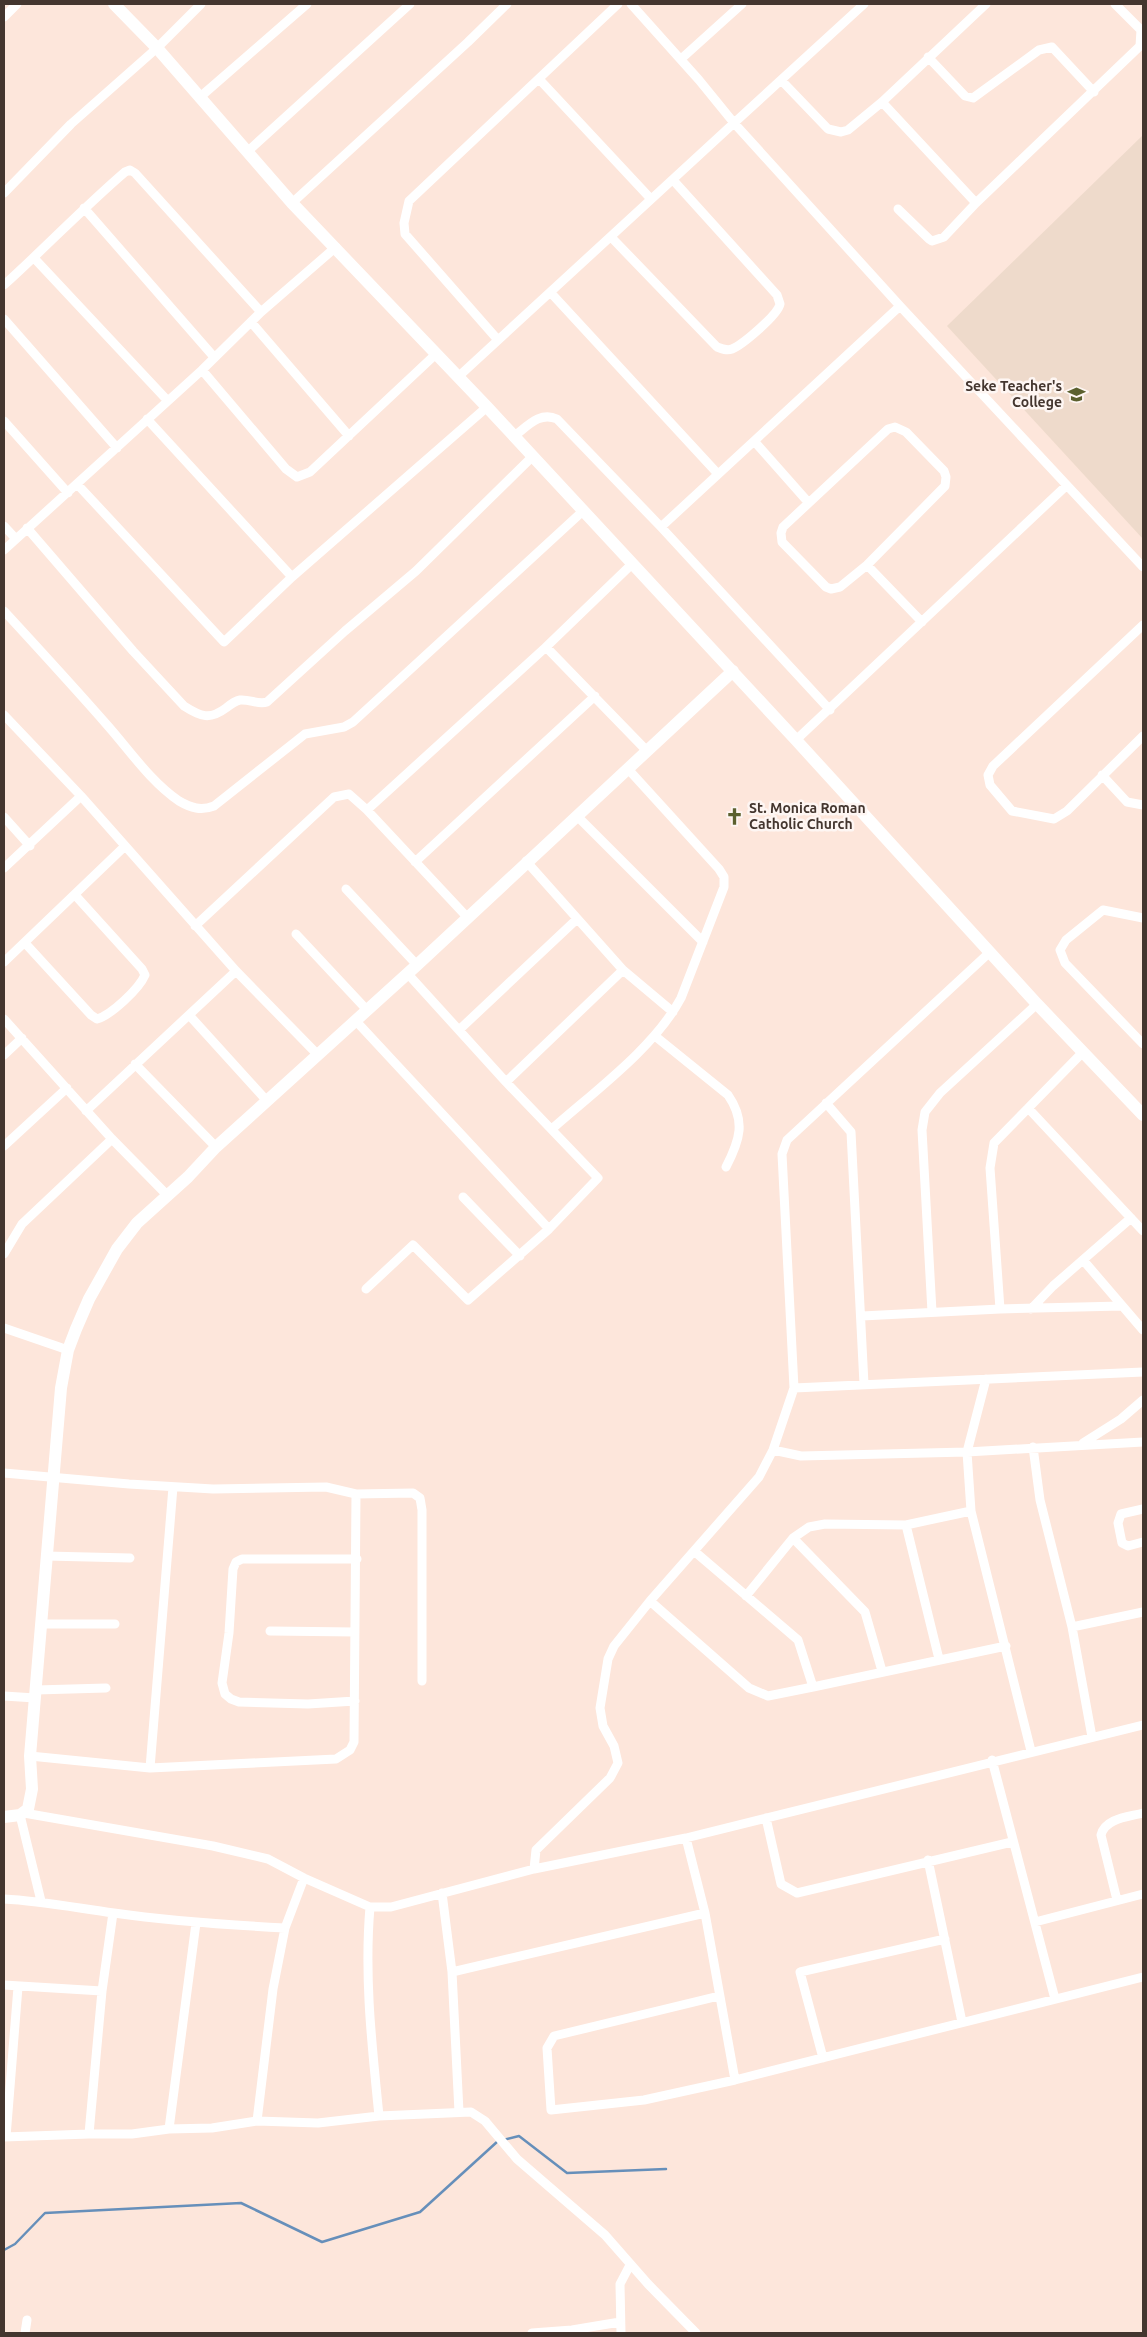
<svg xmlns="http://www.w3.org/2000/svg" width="1147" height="2337" font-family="Ubuntu,sans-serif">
  <rect width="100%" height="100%" fill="#fde6db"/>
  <!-- education -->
  <path fill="#eedacb" d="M 1143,135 L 1143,539 L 947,326 Z"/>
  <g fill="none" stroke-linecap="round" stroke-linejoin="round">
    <!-- stream -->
    <path stroke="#668fba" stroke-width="2.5" d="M 503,2140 L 519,2136 L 567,2173 L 666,2169
      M 4,2250 L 15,2244 L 45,2213 L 241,2203 L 322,2242 L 420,2212 L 498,2141"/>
    <!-- street -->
    <path stroke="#fff" stroke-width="9" d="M 631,4 L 699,80 L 734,123 L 864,4
      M 4,17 L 17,4
      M 928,57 L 965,96 L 973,98 L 1039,50 L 1052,47 L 1094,92
      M 681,59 L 742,4
      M 539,79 L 651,199
      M 781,80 L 828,129 L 841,132 L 848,130 L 882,102 L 986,4
      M 199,98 L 307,4
      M 882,102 L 976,203
      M 247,152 L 410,4
      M 4,193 L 71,124 L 157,48 L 201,4
      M 292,203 L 468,42 L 507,4
      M 84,208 L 214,357
      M 898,209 L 929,239 L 932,241 L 944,237 L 976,203 L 1140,46 L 1141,30 L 1115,4
      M 611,237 L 717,347 C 722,349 727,351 732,349 C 742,345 778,315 780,304 L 777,295 L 673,180
      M 34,258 L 167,400
      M 4,285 C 45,248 83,208 125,172 L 130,170 L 135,173 L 261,312
      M 551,293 L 718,474
      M 4,319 L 117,448
      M 251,322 L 349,436
      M 498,340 L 405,234 L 404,223 L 409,201 L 618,4
      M 202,370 L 286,469 L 297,477 L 310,472 L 437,353
      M 458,377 L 734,123 L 900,306 L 1143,567
      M 147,419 L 292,577
      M 4,421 L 68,493
      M 895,427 L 906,432 L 944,471 L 946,477 L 945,486 L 867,565 L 840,587 L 831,589 L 826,587 L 782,542 L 781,533 L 783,527 L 888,429 Z
      M 513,437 C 527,427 539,411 557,419 L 661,527 L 830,710
      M 754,441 L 808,502
      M 77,484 L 224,642 L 292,577 L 487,407
      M 4,526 L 16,539
      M 661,527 L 900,306
      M 27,528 L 133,651 L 184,706 C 201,717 210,720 226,708 C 231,704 235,701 240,700 C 250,699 258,705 267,702 L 345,631 L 416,571 L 532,457
      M 4,550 L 202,370 L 261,312 L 336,247
      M 867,565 L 922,622
      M 4,611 C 39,649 74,687 108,726 C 130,751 151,782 179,801 C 191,808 201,811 214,806 L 305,734 L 344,727 L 353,722 L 583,511
      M 1143,625 L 993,766 L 988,775 L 990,785 L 1012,811 L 1054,819 L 1067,811 L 1143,736
      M 546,647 L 647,751
      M 4,715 L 81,796 L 236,971 L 317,1054
      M 796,740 L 1066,486
      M 1102,775 L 1127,802 L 1143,805
      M 367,810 L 546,647 L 632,564
      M 577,816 L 703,942
      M 4,817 L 30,846
      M 526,861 L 623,970 L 673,1012
      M 415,862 L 595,696
      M 4,868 L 81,796
      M 346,889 L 417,965
      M 1143,918 L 1103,910 L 1066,940 L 1060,950 L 1065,963 L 1143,1044
      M 195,926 L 334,797 L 349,794 L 367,810 L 467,917
      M 296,934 L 367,1010
      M 25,943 L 91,1015 L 97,1019 C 111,1015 139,989 145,975 L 142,969 L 75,895
      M 4,962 L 124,847
      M 189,1015 L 267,1101
      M 4,1019 L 112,1139 L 166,1194
      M 355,1020 L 549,1229 L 598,1178 L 506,1082 L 407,973
      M 459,1030 L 577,919
      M 655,1036 L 728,1095 C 746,1121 740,1140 726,1167
      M 4,1055 L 22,1038
      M 135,1064 L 216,1147
      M 506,1082 L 623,970
      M 826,1103 L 851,1132 L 864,1384
      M 1028,1108 L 1143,1231
      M 86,1111 L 236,971
      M 553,1128 C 595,1091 655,1047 681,998 L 724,887 L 724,877 L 719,869 L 628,769
      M 4,1146 L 67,1088
      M 463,1197 L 520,1256
      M 4,1254 L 22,1224 L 112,1139
      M 1083,1260 L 1143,1330
      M 366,1289 L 413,1245 L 468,1300 L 549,1229
      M 1000,1309 L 990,1168 L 994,1143 L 1083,1052
      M 1031,1309 L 1053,1286 L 1131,1218
      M 932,1312 L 922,1130 L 925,1112 L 940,1093 L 1037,1004
      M 862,1316 L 1000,1309 L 1122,1306
      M 4,1328 L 68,1350
      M 986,1379 L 967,1452 L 971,1511 L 1031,1751
      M 794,1388 L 1143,1372
      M 1083,1443 L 1121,1419 L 1143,1400
      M 1033,1447 L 1040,1500 L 1072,1627 L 1143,1612
      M 773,1450 L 801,1456 L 967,1452 L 1143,1442
      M 4,1473 L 129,1484 L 213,1489 L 326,1487 L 356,1494 L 354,1742 L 350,1750 L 336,1759 L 150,1768 L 30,1756
      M 356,1494 L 413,1493 L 420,1498 L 422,1510 L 422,1681
      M 1143,1509 L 1121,1514 L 1118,1523 L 1122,1543 L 1128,1546 L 1143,1542
      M 906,1525 L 939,1659
      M 793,1538 L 865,1612 L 882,1671
      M 46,1556 L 130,1558
      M 746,1596 L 793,1538 L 809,1527 L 825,1524 L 906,1525 L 971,1511
      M 650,1601 L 749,1688 L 768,1696 L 813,1687 L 798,1640 L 694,1551
      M 42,1624 L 115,1624
      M 1072,1627 L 1092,1737
      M 270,1631 L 355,1632
      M 813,1687 L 1006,1646
      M 36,1690 L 106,1688
      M 4,1696 L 35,1698
      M 355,1701 L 308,1704 L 239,1702 L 231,1699 L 225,1694 L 222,1683 L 229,1633 L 233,1569 L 236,1562 L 242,1559 L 357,1559
      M 992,1760 L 1055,1999
      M 150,1768 L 173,1487
      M 24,1813 L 213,1846 L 268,1859 L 304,1878 L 370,1907 L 391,1907 L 534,1869 L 686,1838 L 1143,1725
      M 20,1815 L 41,1901
      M 766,1818 L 781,1884 L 797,1893 L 1012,1842
      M 686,1838 L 705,1913 L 735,2080
      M 928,1860 L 962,2022
      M 534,1869 L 536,1850 L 610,1778 L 618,1763 L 614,1746 L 603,1726 L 600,1708 L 608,1659 L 614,1646 L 650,1601 L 759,1477 L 773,1450 L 794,1388 L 782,1154 L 787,1140 L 990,952
      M 442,1893 L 452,1972 L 459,2112
      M 4,1899 C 41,1901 77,1908 114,1913 C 171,1921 228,1925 285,1928 L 304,1878
      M 1117,1900 L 1101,1835 C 1105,1818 1129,1817 1143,1813
      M 370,1907 C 364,1977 372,2046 379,2116 L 471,2112 L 485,2121 L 517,2159 L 605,2235 L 648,2284 L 696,2333
      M 1035,1922 L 1143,1894
      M 196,1923 L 169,2129 L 212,2128 L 257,2121
      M 285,1928 L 273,1989 L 257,2121 L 318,2123 L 379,2116
      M 452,1972 L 705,1913
      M 4,1985 L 102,1991 L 113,1913
      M 102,1991 L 89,2134 L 132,2134 L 169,2129
      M 719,1996 L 554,2036 L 547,2048 L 551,2110 L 644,2100 L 735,2080 L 1143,1977
      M 823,2058 L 800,1972 L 945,1939
      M 4,2137 L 89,2134
      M 6,2137 L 18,1987
      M 25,2333 L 27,2320
      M 532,2333 L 572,2330 L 620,2322
      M 621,2333 L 620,2284 L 630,2265"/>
    <!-- secondary -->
    <path stroke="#fff" stroke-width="12" d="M 114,4 L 157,48 L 292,203 L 487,407 L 796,740 L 1037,1004 L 1143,1115
      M 4,1817 L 20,1815 L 28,1809 L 32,1789 L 30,1756 L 61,1388 L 68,1350 L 76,1329 L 89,1299 L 117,1249 L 137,1223 L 188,1177 L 216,1147 L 417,965 L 733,671"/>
  </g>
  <!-- icons -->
  <defs>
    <symbol id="university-bare" viewBox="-9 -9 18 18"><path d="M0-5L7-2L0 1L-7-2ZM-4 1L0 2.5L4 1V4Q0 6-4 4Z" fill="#5b602e" stroke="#fef6f3" stroke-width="2.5" paint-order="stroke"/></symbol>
    <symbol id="church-bare" viewBox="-9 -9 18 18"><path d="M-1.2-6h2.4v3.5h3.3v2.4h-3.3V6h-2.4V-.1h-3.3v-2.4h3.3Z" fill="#5b602e" stroke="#fef6f3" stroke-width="2.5" paint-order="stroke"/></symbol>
  </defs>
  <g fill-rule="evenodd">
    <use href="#university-bare" x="1064" y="382" width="25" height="25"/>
    <use href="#church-bare" x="722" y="804" width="25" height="25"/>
  </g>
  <g text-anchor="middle" stroke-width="5" stroke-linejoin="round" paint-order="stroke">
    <!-- poi labels -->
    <g font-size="14" font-weight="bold" fill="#44362f" stroke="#fef6f3" text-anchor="end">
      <text x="1062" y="391">Seke Teacher's<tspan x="1062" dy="16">College</tspan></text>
      <text x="749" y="813" text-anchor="start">St. Monica Roman<tspan x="749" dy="16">Catholic Church</tspan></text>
    </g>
  </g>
  <!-- border -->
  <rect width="1147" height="2337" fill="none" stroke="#44362f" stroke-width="10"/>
</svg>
